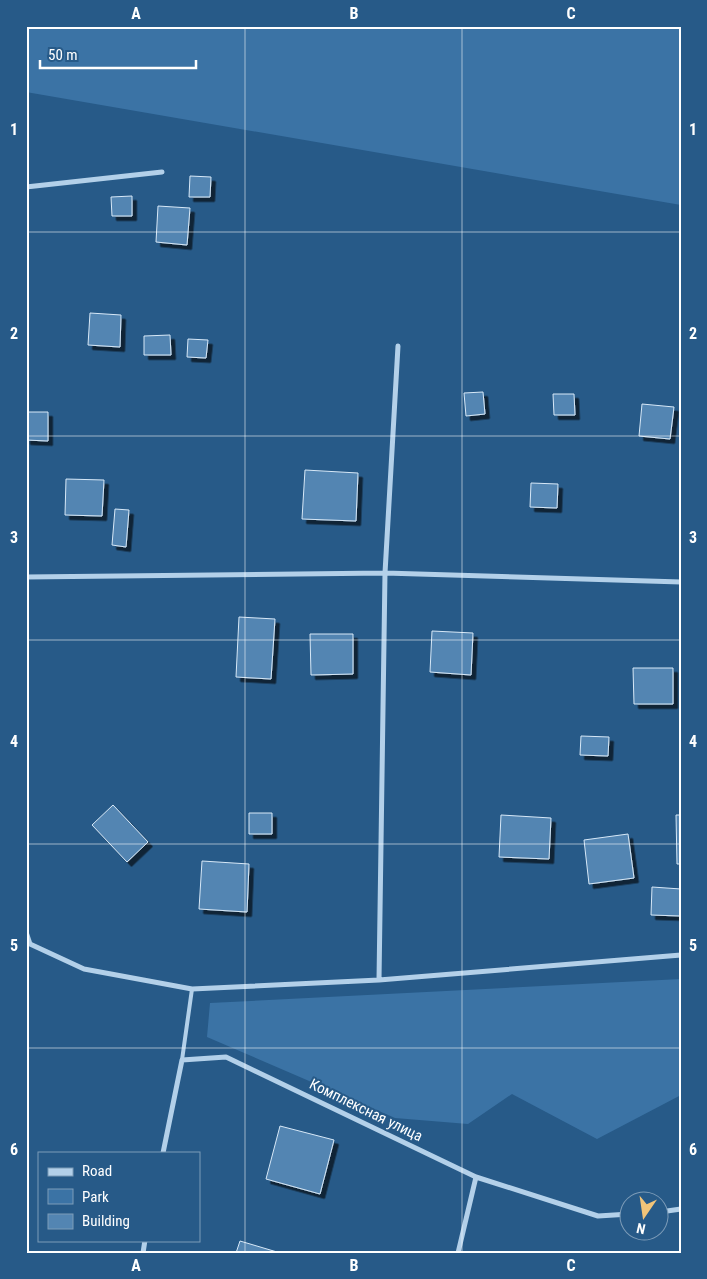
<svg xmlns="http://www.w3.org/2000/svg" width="707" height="1279" font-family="'Roboto Condensed',sans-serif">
  <defs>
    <filter id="shadow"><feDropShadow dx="4.5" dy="4.5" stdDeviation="0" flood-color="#0009"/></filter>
  </defs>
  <rect width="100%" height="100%" fill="#275a88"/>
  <!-- green -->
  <path fill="#3b73a5" d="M 26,26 L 681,26 L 681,205 L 26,92 Z
    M 681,979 L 681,1095 L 597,1139 L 512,1094 L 468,1124 L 395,1118 L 207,1037 L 210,1003 Z"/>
  <!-- building -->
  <path fill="#5385b2" stroke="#d7e8f7" filter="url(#shadow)" d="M 190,176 L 211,177 L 210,197 L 189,197 Z
    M 132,196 L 132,216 L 112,216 L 111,197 Z
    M 158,206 L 190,208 L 187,245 L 156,242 Z
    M 90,313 L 121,315 L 120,347 L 88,345 Z
    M 170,335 L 171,355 L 144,355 L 144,336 Z
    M 188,339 L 208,340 L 206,358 L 187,357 Z
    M 483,392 L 485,414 L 466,416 L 464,393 Z
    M 553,394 L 574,394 L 575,415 L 554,415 Z
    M 642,404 L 674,407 L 670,439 L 639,436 Z
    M 26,412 L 48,412 L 48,441 L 26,440 Z
    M 305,470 L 358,473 L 356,521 L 302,519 Z
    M 66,479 L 104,480 L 102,516 L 65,515 Z
    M 531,483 L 558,484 L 557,508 L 530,507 Z
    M 115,509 L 129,510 L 126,547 L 112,545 Z
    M 239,617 L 275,619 L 271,679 L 236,677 Z
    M 432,631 L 473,633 L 471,675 L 430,672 Z
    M 310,634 L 353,634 L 353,674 L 311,675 Z
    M 633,668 L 673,668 L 673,704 L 634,704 Z
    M 581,736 L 609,737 L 608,756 L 580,755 Z
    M 113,805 L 148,842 L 127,862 L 92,825 Z
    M 249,813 L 272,813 L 272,834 L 249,834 Z
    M 501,815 L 551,818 L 549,859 L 499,857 Z
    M 676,815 L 681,815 L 681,864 L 677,864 Z
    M 628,834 L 634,878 L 589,884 L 584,840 Z
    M 202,861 L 249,864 L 247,912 L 199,909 Z
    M 652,887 L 681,889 L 681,916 L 651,915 Z
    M 280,1126 L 334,1140 L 320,1194 L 266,1179 Z
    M 240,1241 L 277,1252 L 277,1253 L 236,1253 Z"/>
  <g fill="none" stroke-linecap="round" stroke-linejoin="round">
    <!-- service -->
    <path stroke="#b3d0e9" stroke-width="4" d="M 182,1060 L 192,989"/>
    <!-- minor -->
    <path stroke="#b3d0e9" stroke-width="5" d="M 26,187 L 162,172
      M 26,577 L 385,573 L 681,582
      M 26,932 L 30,944 L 84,969 L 192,989 L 379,980 L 681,955
      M 379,980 L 385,573 L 398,346
      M 163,1153 L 182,1060 L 226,1057 L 476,1177 L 598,1216 L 630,1214
      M 660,1212 L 681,1209
      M 143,1253 L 145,1240
      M 458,1253 L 476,1177"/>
  </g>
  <!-- grid -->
  <path fill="none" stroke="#fff" stroke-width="1" stroke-opacity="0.55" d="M 245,26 L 245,1253M 462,26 L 462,1253M 26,232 L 681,232M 26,436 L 681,436M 26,640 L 681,640M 26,844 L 681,844M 26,1048 L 681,1048"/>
  <g text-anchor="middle" stroke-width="4" stroke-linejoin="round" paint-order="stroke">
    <!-- street labels -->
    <g font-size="15" fill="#fff" stroke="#275a88">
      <text transform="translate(366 1110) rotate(26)" y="5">Комплексная улица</text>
    </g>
  </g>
  <!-- border -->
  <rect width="707" height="1279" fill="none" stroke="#275a88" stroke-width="55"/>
  <!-- legend -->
  <rect x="38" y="1152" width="162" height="90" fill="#275a88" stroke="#7d9cb8"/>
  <rect x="48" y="1168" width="25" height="8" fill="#b3d0e9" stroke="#7d9cb8"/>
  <text x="82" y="1176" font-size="15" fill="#ffffff">Road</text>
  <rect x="48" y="1189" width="25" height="15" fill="#3b73a5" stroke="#7d9cb8"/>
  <text x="82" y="1202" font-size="15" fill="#ffffff">Park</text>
  <rect x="48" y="1214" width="25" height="15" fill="#5385b2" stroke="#7d9cb8"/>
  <text x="82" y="1226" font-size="15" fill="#ffffff">Building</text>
  <!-- north arrow -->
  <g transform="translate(644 1216) rotate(193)"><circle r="24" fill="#275a88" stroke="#7d9cb8"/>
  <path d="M0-4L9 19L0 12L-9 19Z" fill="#f1c479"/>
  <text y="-8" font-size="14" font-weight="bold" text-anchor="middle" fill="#ffffff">N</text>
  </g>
  <!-- scale -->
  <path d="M40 60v8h156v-8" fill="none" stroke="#ffffff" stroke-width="2.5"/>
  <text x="48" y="60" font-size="15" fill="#ffffff" stroke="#275a88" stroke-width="4" paint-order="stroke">50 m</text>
  <rect x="28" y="28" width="652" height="1224" fill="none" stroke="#fff" stroke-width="2"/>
  <g font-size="16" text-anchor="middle" font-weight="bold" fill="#fff">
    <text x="136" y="19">A</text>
    <text x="354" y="19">B</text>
    <text x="571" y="19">C</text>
    <text x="14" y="135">1</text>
    <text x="693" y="135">1</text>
    <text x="14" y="339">2</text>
    <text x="693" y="339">2</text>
    <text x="14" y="543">3</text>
    <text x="693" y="543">3</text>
    <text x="14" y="747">4</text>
    <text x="693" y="747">4</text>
    <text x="14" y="951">5</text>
    <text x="693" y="951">5</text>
    <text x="14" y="1155">6</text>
    <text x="693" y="1155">6</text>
    <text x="136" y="1271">A</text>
    <text x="354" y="1271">B</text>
    <text x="571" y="1271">C</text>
  </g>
</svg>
